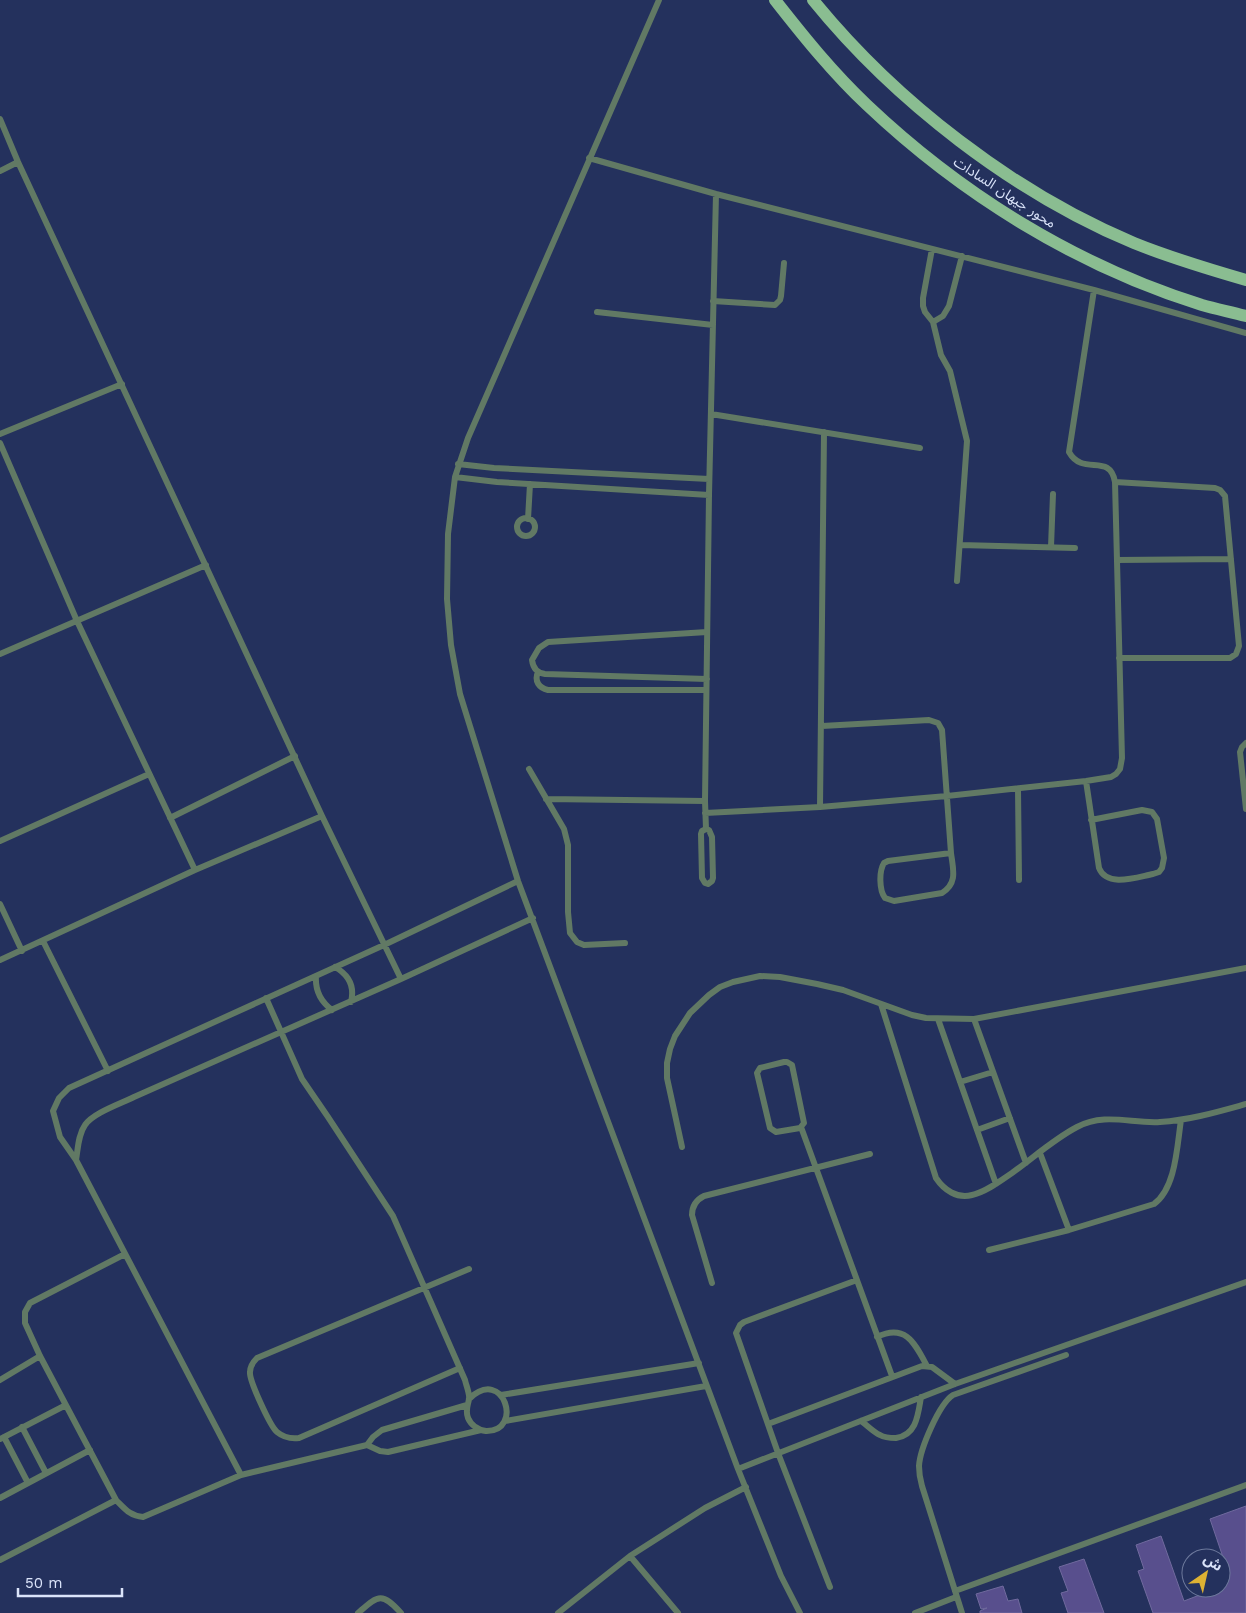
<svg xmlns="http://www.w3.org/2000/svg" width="1246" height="1613" font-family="'Work Sans','Noto Sans Arabic',sans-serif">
  <rect width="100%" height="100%" fill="#24315d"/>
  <!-- building -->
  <path fill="#584f8d" stroke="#706a9e" d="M 1246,1506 L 1246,1613 L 1153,1613 L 1138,1571 L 1144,1569 L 1136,1545 L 1161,1536 L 1184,1601 L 1210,1591 L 1209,1588 L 1221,1588 L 1221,1571 L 1227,1569 L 1210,1519 Z
    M 1084,1559 L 1104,1613 L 1068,1613 L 1061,1593 L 1068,1591 L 1059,1567 Z
    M 1003,1586 L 1008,1601 L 1018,1599 L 1022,1613 L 980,1613 L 980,1611 L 987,1608 L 981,1609 L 976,1594 Z"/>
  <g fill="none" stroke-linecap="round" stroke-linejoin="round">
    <!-- service -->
    <path stroke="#617964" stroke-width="6" d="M 659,0 L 468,438 L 455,477 L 448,534 L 447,599 L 451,645 L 460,694 L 518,881 L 738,1469 L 781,1576 L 800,1613
      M 0,119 L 18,162 L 322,816 L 401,979
      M 589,158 L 716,194 L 1094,290 L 1246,333
      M 0,171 L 18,162
      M 932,249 L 923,298 L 923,306 L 925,312 L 933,322 L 941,355 L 950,371 L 967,441 L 957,581
      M 713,301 L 775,305 L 780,300 L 781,296 L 784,263
      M 597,312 L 713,325
      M 933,322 L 943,316 L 949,306 L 962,256
      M 711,414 L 920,448
      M 0,434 L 122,384
      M 0,443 L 77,621 L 195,870
      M 458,464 L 494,468 L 709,479
      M 455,477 L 497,482 L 709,495
      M 1115,482 L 1215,488 L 1220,490 L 1225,496 L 1239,646 L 1236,654 L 1230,658 L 1119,658
      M517 527a9 9 0 1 1 18 0a9 9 0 1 1-18 0Z
      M 528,519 L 530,484
      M 960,545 L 1075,548
      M 1051,547 L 1053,494
      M 1117,560 L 1231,559
      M 0,654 L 206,565
      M 538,672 C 534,681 539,688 548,690 L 706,690
      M 707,679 L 545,674 C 537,673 533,668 532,660 L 539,648 L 548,642 L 707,632
      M 822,726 L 929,720 L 938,723 L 942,730 L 951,853
      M 1246,743 L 1242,747 L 1240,752 L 1246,809
      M 529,769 L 564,829 L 568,845 L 568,912 L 570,933 L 577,942 L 584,945 L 625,943
      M 1086,781 L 1099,868 C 1107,888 1137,877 1153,874 L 1159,872 L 1162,868 L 1164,858 L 1157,819 L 1152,812 L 1142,810 L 1091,820
      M 1018,789 L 1019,880
      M 546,799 L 705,801
      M 820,807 L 824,432
      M 705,813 L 820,807 L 947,796 L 1086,781 L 1111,777 L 1116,774 L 1120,769 L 1122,758 L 1115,482 C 1110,452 1083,477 1069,452 L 1094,290
      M 170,818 L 295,756
      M 706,829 L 705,801 L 709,495 L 716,194
      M 706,829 L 709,830 L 712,837 L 713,878 L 712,881 L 708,884 L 705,883 L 702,878 L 701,834 L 702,831 Z
      M 0,841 L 149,774
      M 951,853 C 953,869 958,883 942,893 L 894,901 L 885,898 C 879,890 879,871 884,863 L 888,861 Z
      M 0,904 L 22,951
      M 43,941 L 108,1071
      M 0,960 L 195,870 L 322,816
      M 335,967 C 349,975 355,986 351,1002
      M 316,976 C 315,990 320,1001 332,1010
      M 266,998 L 302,1079 L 328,1117 L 393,1216 L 465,1380 C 466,1385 470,1394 469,1399 C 468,1406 465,1410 468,1418 C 471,1425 478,1430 486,1431 C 524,1432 504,1365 469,1399
      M 881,1004 L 936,1178 C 944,1190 957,1199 972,1195 C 986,1192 1000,1181 1012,1173 C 1033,1158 1054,1139 1077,1127 C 1105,1112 1132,1124 1160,1122 C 1190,1120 1217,1112 1246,1104
      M 938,1019 L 996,1184
      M 974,1019 L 1026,1163
      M 784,1062 L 787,1062 L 792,1065 L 804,1123 L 800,1128 L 776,1132 L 770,1128 L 757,1073 L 760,1068 Z
      M 960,1082 L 993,1072
      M 801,1127 L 892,1376
      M 977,1130 L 1010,1118
      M 682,1147 L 667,1078 L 667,1063 L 670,1049 L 675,1036 L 690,1013 L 709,995 L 720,987 L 733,982 L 760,976 L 780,977 L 817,984 L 843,990 L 912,1015 L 926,1018 L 974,1019 L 1246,968
      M 1040,1153 L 1069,1230
      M 76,1160 C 78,1149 78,1135 85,1125 C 93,1113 120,1104 134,1097 L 401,979 L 533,918
      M 989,1250 L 1069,1230 L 1154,1204 C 1176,1188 1177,1146 1181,1120
      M 125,1254 L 30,1303 L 25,1312 L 25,1323 L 40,1356 L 116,1500 C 125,1509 130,1516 143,1517 L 241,1475 L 367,1445 L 373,1437 L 382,1430 L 467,1405
      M 712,1283 L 692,1215 C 692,1206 696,1200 704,1196 L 870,1154
      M 877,1337 C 906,1323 915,1344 927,1366
      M 460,1368 L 299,1438 C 290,1439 283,1437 277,1432 C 270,1426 249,1380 250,1372 C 250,1366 253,1362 257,1358 L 469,1269
      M 0,1380 L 40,1356
      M 501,1395 L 699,1363
      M 505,1421 L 706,1386
      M 861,1421 C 867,1425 873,1432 880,1435 C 885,1438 891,1438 896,1438 C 917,1435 918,1414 921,1397
      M 768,1424 L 922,1366 L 932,1367 L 955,1384
      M 22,1427 L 46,1473
      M 4,1437 L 28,1483
      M 0,1439 L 66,1405
      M 367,1445 L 380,1451 L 388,1452 L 481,1430
      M 738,1469 L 955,1384 L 1246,1282
      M 241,1475 L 76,1160 L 60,1137 L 53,1111 L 59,1098 L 69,1088 L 384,945 L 518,881
      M 0,1498 L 90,1450
      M 630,1556 L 678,1613
      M 0,1560 L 116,1500
      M 830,1587 L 778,1453 L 736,1333 L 740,1325 L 744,1322 L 857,1280
      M 955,1591 L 1246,1485
      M 358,1613 C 378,1596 381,1591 401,1613
      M 558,1613 L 630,1556 L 705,1508 L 746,1487
      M 915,1613 L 956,1597
      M 962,1613 L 922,1486 C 920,1479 919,1473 919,1466 C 920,1449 939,1404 953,1395 L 1066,1355"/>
    <!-- primary -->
    <path stroke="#8abd91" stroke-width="12" d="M 775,0 C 804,37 833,73 867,105 C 962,195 1077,266 1202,305 C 1216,309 1231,312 1246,316
      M 813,0 C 895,101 1014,193 1134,243 C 1171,258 1208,269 1246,280"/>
  </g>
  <g text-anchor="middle" stroke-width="4" stroke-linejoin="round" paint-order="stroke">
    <!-- street labels -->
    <g font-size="14" fill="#dbe4fa" stroke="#24315d">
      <text transform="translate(1005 192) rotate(33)" y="5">محور جيهان السادات</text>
    </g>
  </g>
  <!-- north arrow -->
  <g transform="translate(1206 1573) rotate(34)"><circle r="24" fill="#24315d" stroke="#6d799c"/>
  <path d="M0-4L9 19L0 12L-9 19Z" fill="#ddb133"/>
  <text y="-8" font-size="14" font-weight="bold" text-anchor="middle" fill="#dbe4fa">ش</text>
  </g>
  <!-- scale -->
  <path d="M18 1588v8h104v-8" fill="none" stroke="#dbe4fa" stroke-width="2.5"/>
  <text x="25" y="1588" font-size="15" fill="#dbe4fa" stroke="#24315d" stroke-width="4" paint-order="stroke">50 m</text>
</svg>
